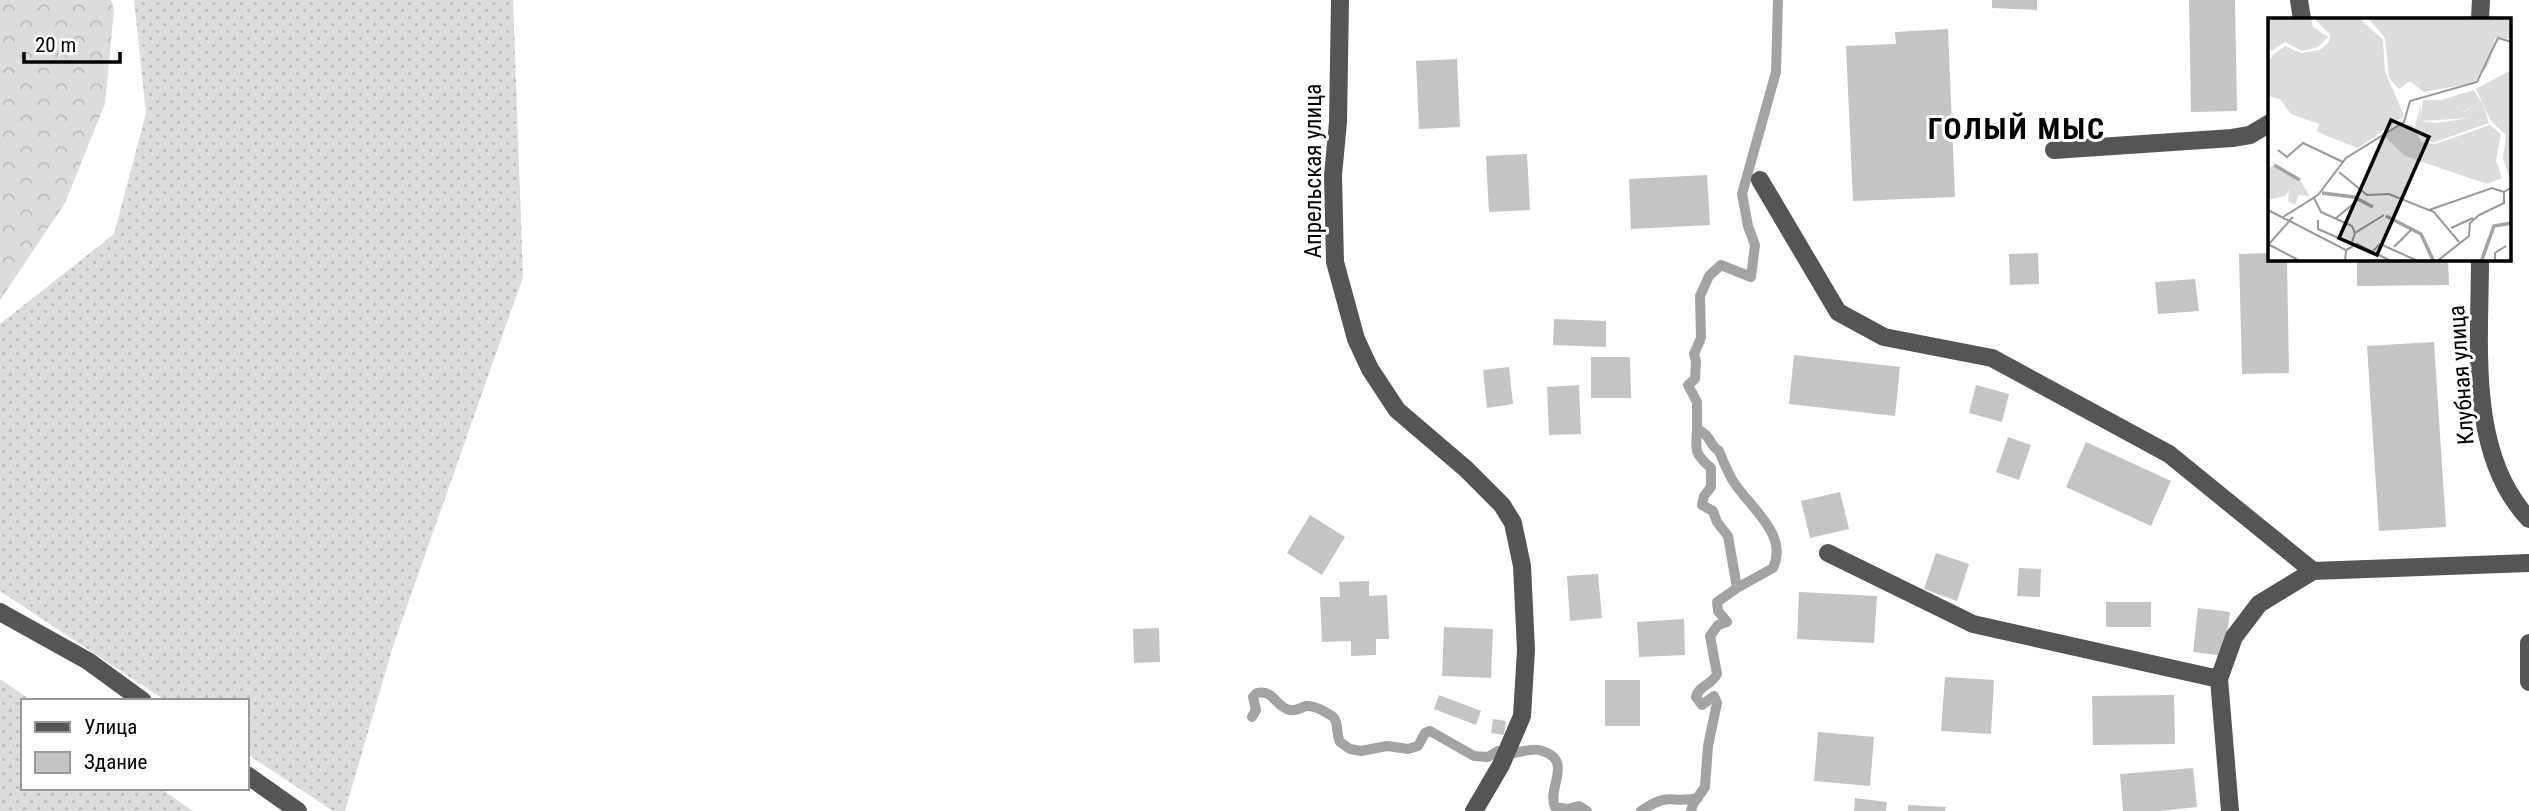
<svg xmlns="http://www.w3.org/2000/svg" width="2529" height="811" font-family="'Roboto Condensed',sans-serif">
  <defs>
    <pattern id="grass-dots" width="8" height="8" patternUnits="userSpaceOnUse" patternTransform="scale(1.75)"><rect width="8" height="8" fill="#dcdcdc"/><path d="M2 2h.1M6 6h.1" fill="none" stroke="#bbb" stroke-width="1.8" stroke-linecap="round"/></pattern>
    <pattern id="forest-crowns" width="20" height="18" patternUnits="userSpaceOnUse" patternTransform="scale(1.75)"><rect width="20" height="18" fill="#dcdcdc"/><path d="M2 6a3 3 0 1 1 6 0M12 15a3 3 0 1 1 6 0" fill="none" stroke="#bbb"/></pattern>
  </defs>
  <rect width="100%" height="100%" fill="#fff"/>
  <!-- grass -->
  <path fill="url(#grass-dots)" d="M 134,0 L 513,0 L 523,277 L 393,646 L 345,811 L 333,811 L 247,754 L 247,701 L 166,701 L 0,591 L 0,324 L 114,234 L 146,113 Z
    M 0,679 L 32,701 L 23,701 L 23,788 L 160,788 L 193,811 L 0,811 Z"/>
  <!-- forest -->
  <path fill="url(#forest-crowns)" d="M 0,0 L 111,0 L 114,10 L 105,104 L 65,203 L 0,300 Z"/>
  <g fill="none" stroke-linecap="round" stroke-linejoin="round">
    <!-- stream -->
    <path stroke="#a3a3a3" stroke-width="10" d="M 1737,588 L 1773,568 C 1789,534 1749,507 1733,481 C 1727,471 1723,461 1719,451 C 1708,444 1713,437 1697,429 L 1697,402 L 1688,385 L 1695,379 L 1696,361 L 1694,354 L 1701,338 L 1700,296 L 1709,276 L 1721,265 L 1751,277 L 1755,245 L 1748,226 L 1742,194 L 1776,72 L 1778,0
      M 1252,717 L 1256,710 L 1253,697 L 1257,693 C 1274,689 1275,707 1290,710 C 1297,711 1300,708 1306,706 C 1314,705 1326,712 1332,716 C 1339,721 1336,735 1340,742 L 1350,749 L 1361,751 L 1387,746 L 1408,749 L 1418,746 L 1425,733 L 1430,731 L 1474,756 L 1488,757 L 1498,751
      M 1511,753 C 1520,753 1531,748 1539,750 C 1576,759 1546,788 1555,807 L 1567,809 L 1579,806 L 1587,811
      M 1641,811 C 1670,791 1670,804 1698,798
      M 1691,811 L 1693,804 L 1705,787 L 1708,746 L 1717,703 L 1714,696 L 1702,705 L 1696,697 C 1699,685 1712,685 1717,674 L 1710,636 L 1718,625 L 1727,622 L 1718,611 L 1717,602 L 1737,588 L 1728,536 L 1717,522 L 1713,511 L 1702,505 L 1704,496 L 1711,487 L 1711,468 C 1695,454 1695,452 1697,429"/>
  </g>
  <!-- building -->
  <path fill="#c4c4c4" d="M 1992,0 L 2037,0 L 2037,10 L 1992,8 Z
    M 2189,0 L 2235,0 L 2237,111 L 2191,112 Z
    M 1948,29 L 1955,197 L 1853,201 L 1846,46 L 1896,44 L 1895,32 Z
    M 1457,59 L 1460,127 L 1419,129 L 1416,61 Z
    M 1527,154 L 1530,210 L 1489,212 L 1486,156 Z
    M 1707,175 L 1710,225 L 1631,229 L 1629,179 Z
    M 2038,253 L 2039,284 L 2010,285 L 2009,254 Z
    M 2270,253 L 2270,259 L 2287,259 L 2289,373 L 2242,374 L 2239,254 Z
    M 2357,259 L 2448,259 L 2449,285 L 2357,286 Z
    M 2195,279 L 2199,311 L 2158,314 L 2155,282 Z
    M 1554,319 L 1606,321 L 1606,347 L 1553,345 Z
    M 2434,342 L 2446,527 L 2379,531 L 2367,346 Z
    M 1794,355 L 1900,367 L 1895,416 L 1789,404 Z
    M 1591,357 L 1630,357 L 1631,398 L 1591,398 Z
    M 1509,367 L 1513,404 L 1487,408 L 1483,370 Z
    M 1579,385 L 1581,434 L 1549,435 L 1547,387 Z
    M 1976,385 L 2009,394 L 2002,422 L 1969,413 Z
    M 2008,437 L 2031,445 L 2019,480 L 1996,472 Z
    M 2086,442 L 2171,481 L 2151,526 L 2066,487 Z
    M 1840,492 L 1849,529 L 1810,538 L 1801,501 Z
    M 1310,515 L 1345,537 L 1322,575 L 1287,553 Z
    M 1936,553 L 1969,564 L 1957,601 L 1924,589 Z
    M 2019,568 L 2041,569 L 2040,597 L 2017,596 Z
    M 1598,574 L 1602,618 L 1570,621 L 1567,576 Z
    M 1369,581 L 1369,596 L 1387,595 L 1389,639 L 1376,639 L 1376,655 L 1351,656 L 1351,641 L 1322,642 L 1320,597 L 1340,597 L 1339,582 Z
    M 1799,592 L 1877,596 L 1874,643 L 1797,639 Z
    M 2106,602 L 2151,602 L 2151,627 L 2106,627 Z
    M 2198,608 L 2230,612 L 2224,656 L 2193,652 Z
    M 1684,619 L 1685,655 L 1639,657 L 1637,622 Z
    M 1444,627 L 1493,629 L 1491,678 L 1442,676 Z
    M 1159,628 L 1160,662 L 1134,663 L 1133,629 Z
    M 1945,677 L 1994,680 L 1991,734 L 1941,731 Z
    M 1605,680 L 1640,680 L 1640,726 L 1605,726 Z
    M 1439,695 L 1481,711 L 1476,725 L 1434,709 Z
    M 2174,695 L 2175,744 L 2093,745 L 2092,696 Z
    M 1493,719 L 1506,721 L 1504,735 L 1491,733 Z
    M 1818,732 L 1874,737 L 1870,786 L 1814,781 Z
    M 2193,768 L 2197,807 L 2160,811 L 2123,811 L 2120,774 Z
    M 1855,798 L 1887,802 L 1886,811 L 1854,811 Z
    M 1908,805 L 1946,807 L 1945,811 L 1908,811 Z"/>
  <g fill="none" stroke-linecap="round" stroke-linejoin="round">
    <!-- minor -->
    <path stroke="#555" stroke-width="18" d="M 1340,0 L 1338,122 L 1333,175 L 1335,262 L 1356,339 L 1370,369 L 1397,410 L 1466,469 L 1502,505 L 1513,523 L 1522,566 L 1526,650 L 1522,716 L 1501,765 L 1474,811
      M 2299,0 L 2302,19
      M 2480,19 L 2481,0
      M 2054,150 L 2232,138 L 2250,135 L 2270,123
      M 1760,180 L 1838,312 L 1884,337 L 1992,358 L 2169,454 L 2313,571 L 2529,563
      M 2480,259 C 2480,343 2467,454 2529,519
      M 1828,553 L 1973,624 L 2219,679
      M 0,612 L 88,661 L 143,701
      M 2529,643 L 2529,682
      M 247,775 L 298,811
      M 2230,811 L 2219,679 L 2234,637 L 2259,604 L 2313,571"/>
  </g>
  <g text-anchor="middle" stroke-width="6" stroke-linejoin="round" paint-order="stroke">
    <!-- street labels -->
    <g font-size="23" fill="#000" stroke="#fff">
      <text transform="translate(1313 171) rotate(-90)" y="8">Апрельская улица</text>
      <text transform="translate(2461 375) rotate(-94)" y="8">Клубная улица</text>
    </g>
    <!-- district labels -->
    <g font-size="30" font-weight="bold" letter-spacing="2" fill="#000" stroke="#fff">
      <text x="2017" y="139">ГОЛЫЙ МЫС</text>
    </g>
  </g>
  <!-- overview -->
  <g transform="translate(2268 18)">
    <rect width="243" height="243" fill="#fff"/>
    <path d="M 46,0 L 91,0 L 115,22 L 117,53 L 136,98 L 90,130 L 49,114 L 51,106 L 23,96 L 12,81 L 0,78 L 0,44 L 6,36 L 17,28 L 33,35 L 52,32 L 61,24 L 62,17 ZM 243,52 L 243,165 L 235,140 L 238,117 L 223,103 L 208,71 ZM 206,72 L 213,84 L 194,94 L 205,96 L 203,100 L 152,103 L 155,82 L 173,82 ZM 135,106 L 145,107 L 153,124 L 167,126 L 222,107 L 233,116 L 228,142 L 234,160 L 219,166 L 137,138 L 116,118 Z" fill="#dcdcdc"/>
    <path d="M 0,0 L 43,0 L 45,9 L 60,19 L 50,29 L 34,33 L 17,24 L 3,33 L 2,29 L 0,35 ZM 100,0 L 243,0 L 243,21 L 227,20 L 221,46 L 205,65 L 156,74 L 142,63 L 131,71 L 121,60 L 117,20 ZM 214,83 L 221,105 L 164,125 L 146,112 L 153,86 L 152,103 L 168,105 L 203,100 L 205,96 L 194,95 ZM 5,148 L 31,161 L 42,178 L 31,177 L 27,187 L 20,183 L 21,172 L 17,178 L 0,182 L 0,151 Z" fill="#dcdcdc"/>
    <path fill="none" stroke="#a3a3a3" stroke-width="3.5" d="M 6,147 L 32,162M 54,175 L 86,179 L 105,189M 118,198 L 153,216 L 166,244M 213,244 L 226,208 L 244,205"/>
    <path fill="none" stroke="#999" stroke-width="2" d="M 10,132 L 19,139 L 35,125 L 75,144M 71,154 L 99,177 L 121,176 L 166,194 L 191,224M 46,180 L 53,194 L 84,208 L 87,215M 0,192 L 78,232 L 77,244M 161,192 L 224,170 L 236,174M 15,199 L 50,177 L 78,140 L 136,104 L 142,83 L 209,64 L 230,20 L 244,24M 67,201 L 85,186M 50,202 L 50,211 L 82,225M 183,210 L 205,200M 0,226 L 34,244M 0,227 L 25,199M 83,227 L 87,215 L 116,197M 126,229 L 144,211M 78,232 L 89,226 L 125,244M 105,233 L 112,226 L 152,244M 168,244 L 201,218 L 202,205 L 211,197 L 236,185 L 236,174 L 244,169M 227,244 L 227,235 L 238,228"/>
    <path fill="#000" fill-opacity="0.15" stroke="#000" stroke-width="3.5" d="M 123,102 L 161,119 L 109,237 L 71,220 Z"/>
    <rect width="243" height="243" fill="none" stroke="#000" stroke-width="3.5"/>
  </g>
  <!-- legend -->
  <rect x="21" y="699" width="228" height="91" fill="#ffffff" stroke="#999999" stroke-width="2"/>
  <rect x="35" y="722" width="35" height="10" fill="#555555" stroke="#999999" stroke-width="2"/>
  <text x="84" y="734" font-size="21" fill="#000000">Улица</text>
  <rect x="35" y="752" width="35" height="21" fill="#c4c4c4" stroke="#999999" stroke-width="2"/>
  <text x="84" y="769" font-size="21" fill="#000000">Здание</text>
  <!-- scale -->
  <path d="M24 52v10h96v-10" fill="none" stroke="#000000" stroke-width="3.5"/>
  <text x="35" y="52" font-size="21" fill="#000000" stroke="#ffffff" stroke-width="5" paint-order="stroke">20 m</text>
</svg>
